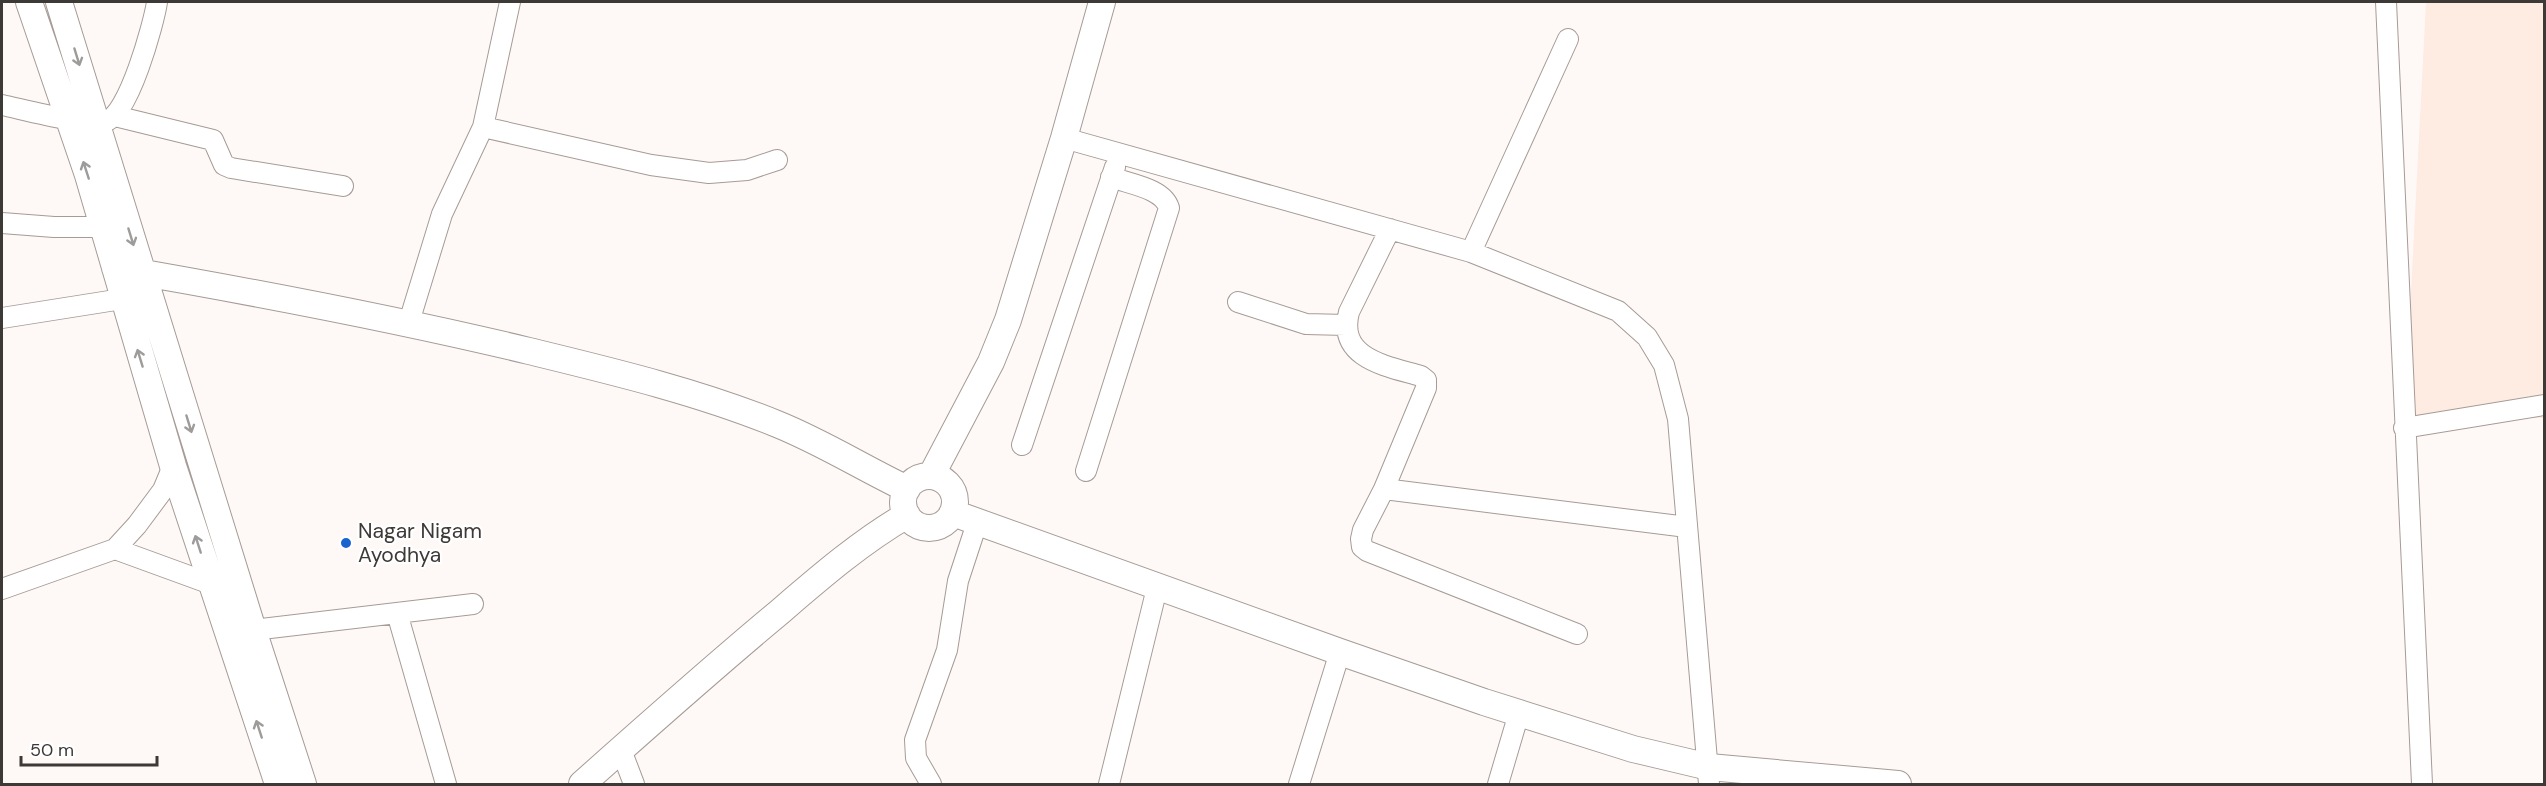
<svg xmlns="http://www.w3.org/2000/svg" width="2546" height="786" font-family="'DM Sans',sans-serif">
  <rect width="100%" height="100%" fill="#fef9f7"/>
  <!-- built -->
  <path fill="#feebe2" d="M 2426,2 L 2544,2 L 2544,418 L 2498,418 L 2412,437 L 2405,408 Z"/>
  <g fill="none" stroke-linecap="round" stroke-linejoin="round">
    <defs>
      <path id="minor" d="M 2386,2 L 2422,784
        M 2,105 C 26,110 84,126 106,121 C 128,117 154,23 157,2
        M 115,116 L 213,140 L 224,165 L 231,168 L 343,186
        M 483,127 L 651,165 L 709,173 L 747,170 L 777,160
        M 1064,138 L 1471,252 L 1618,311 L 1647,337 L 1664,365 L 1678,419 L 1709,784
        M 2,223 L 54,227 L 102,227
        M 1390,229 L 1349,312 C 1337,359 1387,366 1421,376 L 1426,380 L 1426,388 L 1384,489 L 1363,530 L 1361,539 L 1362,547 L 1367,551 L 1577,634
        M 1471,252 L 1568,39
        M 1238,302 L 1306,324 L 1346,325
        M 2,318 L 122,299
        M 409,322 L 442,214 L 483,127 L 510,2
        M 2404,428 L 2544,405
        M 1022,445 L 1115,167
        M 1086,471 L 1169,208 C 1163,188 1129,184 1111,177
        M 1384,489 L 1687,527
        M 115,549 L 211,584
        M 2,589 L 115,549 L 137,525 L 163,490 L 173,466
        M 397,613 L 446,784
        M 253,630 L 473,604
        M 621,750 L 634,784
        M 931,784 L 916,758 L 915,740 L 947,650 L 958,581 L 977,523
        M 1109,784 L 1157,588
        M 1299,784 L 1340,652
        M 1498,784 L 1519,713"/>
      <path id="major" d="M 29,2 L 88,175 L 173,466 L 278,784
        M 59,2 L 253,630 L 303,784
        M 115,268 C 254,292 392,318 529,351 C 611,371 699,392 777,424 C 822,442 863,468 907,489
        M 931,476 L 991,362 L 1008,320 L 1064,138 L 1102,2
        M903 502a26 26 0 1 1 52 0a26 26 0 1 1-52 0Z
        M 953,513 L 1340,652 L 1484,702 L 1633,749 L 1709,767 L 1898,784
        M 582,784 C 646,727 710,670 776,615 C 818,579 859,543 907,515"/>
    </defs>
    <!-- minor casing -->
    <use href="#minor" stroke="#a69b96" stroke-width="22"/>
    <!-- major casing -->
    <use href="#major" stroke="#a69b96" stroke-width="28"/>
    <!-- minor -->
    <use href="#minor" stroke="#fff" stroke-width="20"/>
    <!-- major -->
    <use href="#major" stroke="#fff" stroke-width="26"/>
  </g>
  <!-- one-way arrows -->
  <defs><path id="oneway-shaft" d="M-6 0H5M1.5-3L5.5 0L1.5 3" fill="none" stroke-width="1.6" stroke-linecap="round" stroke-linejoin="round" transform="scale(1.5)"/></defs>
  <g stroke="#9e9c9b">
    <use href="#oneway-shaft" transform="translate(77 57) rotate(73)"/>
    <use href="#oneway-shaft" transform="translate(86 170) rotate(-108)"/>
    <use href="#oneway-shaft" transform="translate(131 237) rotate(73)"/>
    <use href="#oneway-shaft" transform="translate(140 358) rotate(-107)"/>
    <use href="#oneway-shaft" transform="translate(189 424) rotate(73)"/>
    <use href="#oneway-shaft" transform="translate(198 544) rotate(-108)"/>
    <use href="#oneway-shaft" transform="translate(259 729) rotate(-108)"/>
  </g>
  <!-- markers -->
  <circle fill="#1965d0" stroke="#fff" stroke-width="2" cx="346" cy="543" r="6"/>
  <g text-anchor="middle" stroke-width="4.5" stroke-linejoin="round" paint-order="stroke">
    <!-- poi labels -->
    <g font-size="21" fill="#3d3937" stroke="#fff" text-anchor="start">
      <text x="358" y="538">Nagar Nigam<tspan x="358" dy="24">Ayodhya</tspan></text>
    </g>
  </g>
  <!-- border -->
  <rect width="2546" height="786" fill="none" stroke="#3d3937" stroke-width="6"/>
  <!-- scale -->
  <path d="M21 756v9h136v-9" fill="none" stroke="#3d3937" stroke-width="3"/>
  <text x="30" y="756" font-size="18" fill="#3d3937" stroke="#ffffff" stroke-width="4.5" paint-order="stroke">50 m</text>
</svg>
